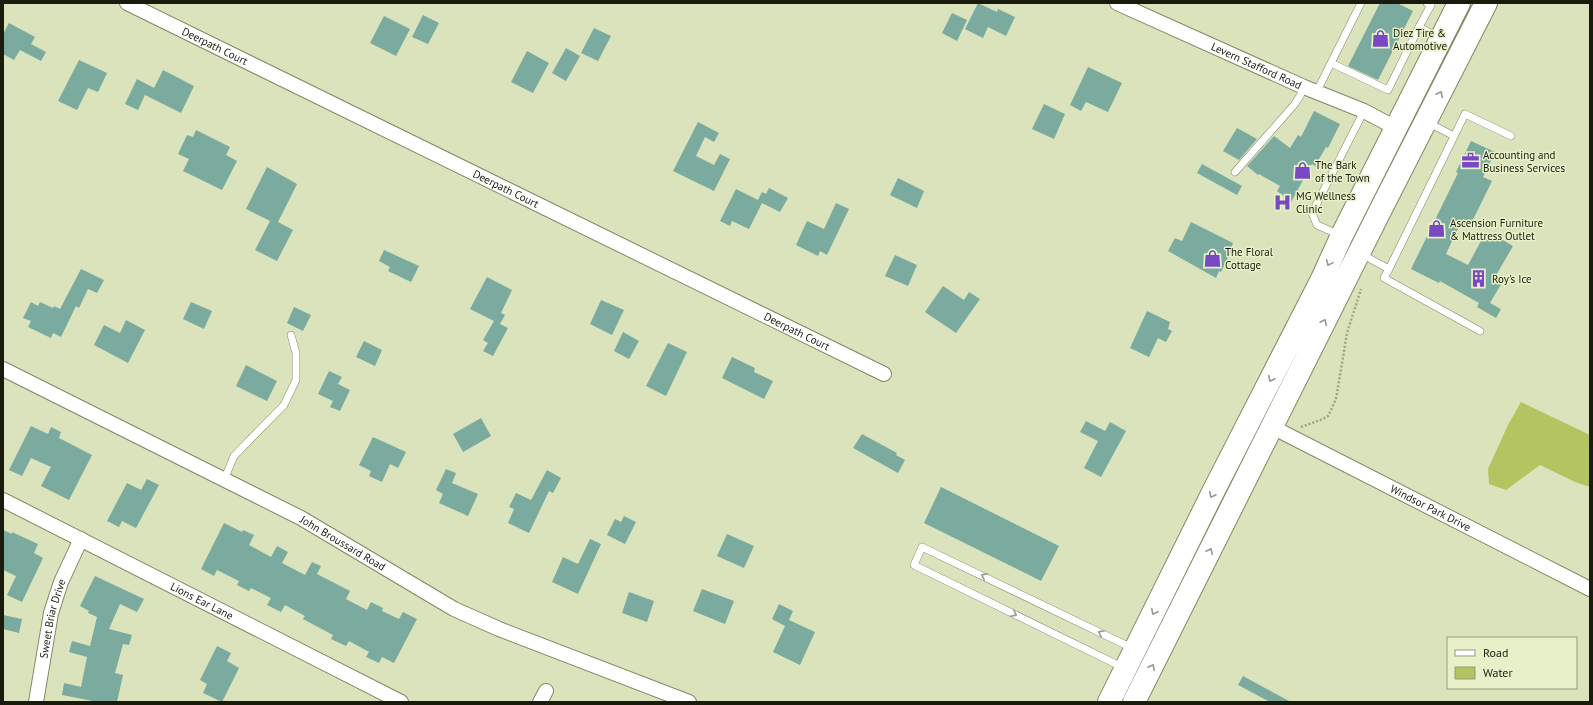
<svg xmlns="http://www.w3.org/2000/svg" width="1593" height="705" font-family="'PT Sans',sans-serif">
  <rect width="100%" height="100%" fill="#dae3bb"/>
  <!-- water -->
  <path fill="#b3c461" d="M 1521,402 L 1590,435 L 1590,487 L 1575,482 L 1540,465 L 1506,490 L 1489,484 L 1488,469 L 1508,425 Z"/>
  <!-- building -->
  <path fill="#7bab9f" d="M 978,3 L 997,12 L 998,9 L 1015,17 L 1006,36 L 988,27 L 983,38 L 965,29 Z
    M 1380,3 L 1397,3 L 1413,11 L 1378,80 L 1348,66 Z
    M 952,13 L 967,20 L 957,41 L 942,33 Z
    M 423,15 L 439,23 L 428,44 L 412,37 Z
    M 384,16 L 410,29 L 396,56 L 370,43 Z
    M 9,23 L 35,37 L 31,44 L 46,52 L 41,61 L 20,50 L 14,60 L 3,54 L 3,34 Z
    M 594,28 L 611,36 L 598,61 L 581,53 Z
    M 566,48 L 580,56 L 566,81 L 552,73 Z
    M 527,51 L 549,63 L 533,93 L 511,82 Z
    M 79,60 L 107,73 L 98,92 L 88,88 L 77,110 L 58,101 Z
    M 1088,67 L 1122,83 L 1108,112 L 1086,102 L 1081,111 L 1070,105 Z
    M 163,70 L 194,86 L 181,113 L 145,95 L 138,110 L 125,104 L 137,79 L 154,88 Z
    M 1044,104 L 1065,114 L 1054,139 L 1032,129 Z
    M 1314,111 L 1340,124 L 1328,148 L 1326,147 L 1315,166 L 1312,164 L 1291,202 L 1277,191 L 1280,186 L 1259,174 L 1258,175 L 1247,166 L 1274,136 L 1290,148 L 1298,135 L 1301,137 Z
    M 698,122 L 719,133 L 714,142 L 705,137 L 696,156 L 714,165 L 720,154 L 730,159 L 714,191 L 673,171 Z
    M 1237,128 L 1257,139 L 1239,160 L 1223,151 Z
    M 196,130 L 230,147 L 226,155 L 237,161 L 222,190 L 183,171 L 189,159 L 178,154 L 187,135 L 193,137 Z
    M 1471,141 L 1495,152 L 1483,177 L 1492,181 L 1469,228 L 1460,224 L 1446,254 L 1468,265 L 1482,239 L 1484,241 L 1489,232 L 1513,246 L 1495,277 L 1503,281 L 1490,303 L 1501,309 L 1496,318 L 1477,307 L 1479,303 L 1440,281 L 1439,283 L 1411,269 L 1458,173 L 1456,172 Z
    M 1202,164 L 1242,186 L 1237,195 L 1197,173 Z
    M 267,167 L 297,184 L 278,222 L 293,230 L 277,261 L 255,250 L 270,221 L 246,209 Z
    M 898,178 L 924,191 L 917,208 L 890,195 Z
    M 769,188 L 788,198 L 780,212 L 762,203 L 749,229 L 732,221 L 730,226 L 720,221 L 736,189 L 758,200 L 762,192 L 766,194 Z
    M 836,203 L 849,209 L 827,255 L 820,251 L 818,256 L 796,245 L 807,221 L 824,229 Z
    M 1191,222 L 1233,243 L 1231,249 L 1232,249 L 1221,272 L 1219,271 L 1216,278 L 1168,251 L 1175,238 L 1182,241 Z
    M 384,250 L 419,266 L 411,282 L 388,271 L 390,267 L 379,261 Z
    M 895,255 L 917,265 L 908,286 L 885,276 Z
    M 81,269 L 104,280 L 97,293 L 88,289 L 79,308 L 76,306 L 61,337 L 53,333 L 51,338 L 28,327 L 31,321 L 23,318 L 31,302 L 38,306 L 40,302 L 53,308 L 54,306 L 60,309 Z
    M 487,277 L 512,290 L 501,313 L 505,315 L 500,324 L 508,328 L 493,356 L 483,351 L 488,343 L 483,340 L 494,321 L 470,309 Z
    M 943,286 L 964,300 L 969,292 L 980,299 L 956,333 L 925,312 Z
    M 601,300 L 624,310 L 612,335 L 590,324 Z
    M 191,302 L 212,311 L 204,329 L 183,319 Z
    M 294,307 L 311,315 L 303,331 L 287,323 Z
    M 1147,311 L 1170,322 L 1168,329 L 1172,331 L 1166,342 L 1158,338 L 1149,357 L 1130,348 Z
    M 126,320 L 145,330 L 128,363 L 94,345 L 104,325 L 120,333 Z
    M 623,332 L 639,341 L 629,359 L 614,351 Z
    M 364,341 L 382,350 L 375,366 L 356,357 Z
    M 668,343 L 687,352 L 666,396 L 646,386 Z
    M 732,357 L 755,368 L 754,372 L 773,381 L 764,399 L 722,378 Z
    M 246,365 L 277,381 L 267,401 L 236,386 Z
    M 329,371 L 342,377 L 338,384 L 350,390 L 340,411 L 330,407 L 333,401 L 318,394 Z
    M 481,418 L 491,436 L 463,452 L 453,434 Z
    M 1086,421 L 1105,431 L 1110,422 L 1126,431 L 1101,477 L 1084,468 L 1098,441 L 1080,432 Z
    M 31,426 L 48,434 L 51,427 L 61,432 L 59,438 L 92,455 L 69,500 L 41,486 L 51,467 L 31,458 L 22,476 L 9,470 Z
    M 862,434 L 897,453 L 896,455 L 905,460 L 898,473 L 853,448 Z
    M 373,437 L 406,452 L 398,468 L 390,464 L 382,482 L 369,476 L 371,471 L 359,465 Z
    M 446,469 L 456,473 L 452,483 L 478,494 L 468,516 L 439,503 L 443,494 L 436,490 Z
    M 547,470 L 561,478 L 553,493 L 549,491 L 529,533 L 508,523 L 514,509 L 509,507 L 516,493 L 531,500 Z
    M 147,479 L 159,485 L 136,528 L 122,521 L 119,527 L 107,521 L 127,483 L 141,490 Z
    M 941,487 L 1059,546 L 1041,581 L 924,523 Z
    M 624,516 L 636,522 L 625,544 L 607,535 L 615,519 L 621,522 Z
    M 224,523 L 242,532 L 243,530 L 254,535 L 249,545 L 271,557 L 277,546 L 288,552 L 282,563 L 305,575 L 312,562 L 321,566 L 317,574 L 350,591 L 346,599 L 367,610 L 371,602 L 383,608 L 382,611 L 399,619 L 403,612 L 417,619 L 394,663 L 382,657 L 379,663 L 366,657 L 369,652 L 349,641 L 346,646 L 331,639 L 333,635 L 303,619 L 305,616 L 285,605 L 281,612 L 267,605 L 271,598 L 251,588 L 249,591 L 237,585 L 239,581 L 217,570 L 214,576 L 201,569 Z
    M 3,530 L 12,534 L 12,532 L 38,544 L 34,553 L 43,558 L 22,602 L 7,595 L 16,576 L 3,570 Z
    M 727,534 L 754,546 L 744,568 L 717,556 Z
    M 590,539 L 601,544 L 578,594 L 552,582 L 563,557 L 578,564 Z
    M 95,576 L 144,599 L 137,612 L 120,604 L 109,629 L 132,635 L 129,645 L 123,644 L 115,673 L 123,675 L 117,702 L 98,702 L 62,695 L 64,683 L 81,687 L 87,657 L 69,652 L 72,641 L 90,646 L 97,617 L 88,613 L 89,611 L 80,606 Z
    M 702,589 L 734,601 L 725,624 L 693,611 Z
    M 629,592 L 654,601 L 647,622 L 622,613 Z
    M 779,604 L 793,611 L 789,620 L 815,632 L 800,665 L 773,652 L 785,626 L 772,619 Z
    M 3,615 L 22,619 L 19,633 L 3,629 Z
    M 217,646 L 231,653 L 227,661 L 239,668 L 222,702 L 203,693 L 207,684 L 200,680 Z
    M 1243,676 L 1291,702 L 1270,702 L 1238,685 Z"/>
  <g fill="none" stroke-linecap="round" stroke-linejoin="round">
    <defs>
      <path id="service" d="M 1419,27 L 1431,5 L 1427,3
        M 1331,63 L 1361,3
        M 1317,91 L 1331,63 L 1388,90 L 1419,27 L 1438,37
        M 1427,122 L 1454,136
        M 1235,172 L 1294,105 L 1300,96 L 1304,87
        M 1340,235 L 1317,225 L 1312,213 L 1364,111
        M 1361,254 L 1389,269 L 1384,278 L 1480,331
        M 1389,269 L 1465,114 L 1511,136
        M 224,480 L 234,456 L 284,405 L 296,380 L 296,353 L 291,335
        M 1124,668 L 914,565 L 922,547 L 1134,649"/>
      <g id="minor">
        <path id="s1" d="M 127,3 L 884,374"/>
        <path id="s2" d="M 1117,3 L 1304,87 L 1364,111 L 1396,128"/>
        <path id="s3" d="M 3,369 L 301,518 L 454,609 L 499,629 L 689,702"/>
        <path id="s4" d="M 1272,427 L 1590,589"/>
        <path id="s5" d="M 3,500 L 401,702"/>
        <path id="s6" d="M 36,702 L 51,613 L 61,582 L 81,539"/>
        <path d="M 540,702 L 546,691"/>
      </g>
      <path id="primary" d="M 1109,702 L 1214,490 L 1322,279 L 1342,235 L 1459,3
        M 1134,702 L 1380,211 L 1486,3"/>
    </defs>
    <!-- service casing -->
    <use href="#service" stroke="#818964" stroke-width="8"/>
    <!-- minor casing -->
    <use href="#minor" stroke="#818964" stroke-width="16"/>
    <!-- primary casing -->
    <use href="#primary" stroke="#818964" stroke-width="24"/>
    <!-- path -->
    <path stroke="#9ea585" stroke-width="2.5" stroke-dasharray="2 2" stroke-linecap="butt" d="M 1301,427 L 1323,419 L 1328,416 L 1330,412 L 1336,399 L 1347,333 L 1361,289"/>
    <!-- service -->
    <use href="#service" stroke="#fff" stroke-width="7"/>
    <!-- minor -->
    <use href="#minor" stroke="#fff" stroke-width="14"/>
    <!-- primary -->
    <use href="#primary" stroke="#fff" stroke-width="22"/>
  </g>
  <!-- one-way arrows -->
  <defs><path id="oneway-chevron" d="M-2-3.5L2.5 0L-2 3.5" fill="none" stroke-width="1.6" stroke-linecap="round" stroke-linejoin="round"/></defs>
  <g stroke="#989992">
    <use href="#oneway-chevron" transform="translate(1440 94) rotate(-63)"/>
    <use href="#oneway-chevron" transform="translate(1329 263) rotate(114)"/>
    <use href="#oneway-chevron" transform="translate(1324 322) rotate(-64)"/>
    <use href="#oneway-chevron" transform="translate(1271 379) rotate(117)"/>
    <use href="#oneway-chevron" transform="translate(1212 495) rotate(116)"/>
    <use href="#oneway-chevron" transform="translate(1210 551) rotate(-64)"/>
    <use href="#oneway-chevron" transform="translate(984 576) rotate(-154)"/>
    <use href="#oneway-chevron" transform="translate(1154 612) rotate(116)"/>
    <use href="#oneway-chevron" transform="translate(1014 614) rotate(26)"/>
    <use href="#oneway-chevron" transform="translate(1101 633) rotate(-154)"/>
    <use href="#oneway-chevron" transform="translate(1152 667) rotate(-63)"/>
  </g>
  <!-- icons -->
  <defs>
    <symbol id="shop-bare" viewBox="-9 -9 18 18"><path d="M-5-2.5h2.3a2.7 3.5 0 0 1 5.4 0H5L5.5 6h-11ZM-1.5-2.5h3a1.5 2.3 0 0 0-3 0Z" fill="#7849c2" stroke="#e7f0c8" stroke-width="2.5" paint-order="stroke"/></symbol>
    <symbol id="office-bare" viewBox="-9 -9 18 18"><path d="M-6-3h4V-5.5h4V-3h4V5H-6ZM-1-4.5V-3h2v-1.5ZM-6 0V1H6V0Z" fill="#7849c2" stroke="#e7f0c8" stroke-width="2.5" paint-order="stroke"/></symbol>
    <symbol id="hospital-bare" viewBox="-9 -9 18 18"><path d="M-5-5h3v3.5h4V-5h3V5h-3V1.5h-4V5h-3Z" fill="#7849c2" stroke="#e7f0c8" stroke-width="2.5" paint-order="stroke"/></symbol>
    <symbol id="building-bare" viewBox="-9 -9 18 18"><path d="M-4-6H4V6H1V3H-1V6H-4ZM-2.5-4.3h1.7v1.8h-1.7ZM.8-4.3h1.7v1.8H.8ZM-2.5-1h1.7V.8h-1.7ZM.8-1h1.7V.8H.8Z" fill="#7849c2" stroke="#e7f0c8" stroke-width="2.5" paint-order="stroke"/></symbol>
  </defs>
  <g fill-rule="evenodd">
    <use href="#shop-bare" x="1368" y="26" width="25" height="25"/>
    <use href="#office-bare" x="1458" y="148" width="25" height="25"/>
    <use href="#shop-bare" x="1290" y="158" width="25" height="25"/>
    <use href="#hospital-bare" x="1270" y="190" width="25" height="25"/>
    <use href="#shop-bare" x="1424" y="216" width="25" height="25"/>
    <use href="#shop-bare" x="1200" y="246" width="25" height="25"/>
    <use href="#building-bare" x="1466" y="266" width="25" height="25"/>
  </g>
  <g text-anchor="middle" stroke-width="3" stroke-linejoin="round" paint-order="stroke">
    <!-- poi labels -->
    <g font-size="11" fill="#191c0d" stroke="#e7f0c8" text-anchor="start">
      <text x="1393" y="37">Diez Tire &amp;<tspan x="1393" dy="13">Automotive</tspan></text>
      <text x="1483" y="159">Accounting and<tspan x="1483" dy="13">Business Services</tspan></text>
      <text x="1315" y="169">The Bark<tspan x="1315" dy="13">of the Town</tspan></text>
      <text x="1296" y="200">MG Wellness<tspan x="1296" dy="13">Clinic</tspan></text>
      <text x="1450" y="227">Ascension Furniture<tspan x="1450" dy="13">&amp; Mattress Outlet</tspan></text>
      <text x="1225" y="256">The Floral<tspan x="1225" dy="13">Cottage</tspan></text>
      <text x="1492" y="283">Roy's Ice</text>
    </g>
    <!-- street labels -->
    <g font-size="11" fill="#191c0d" stroke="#e7f0c8">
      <text dy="4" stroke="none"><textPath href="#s1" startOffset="98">Deerpath Court</textPath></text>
      <text dy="4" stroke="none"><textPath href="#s2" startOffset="153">Levern Stafford Road</textPath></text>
      <text dy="4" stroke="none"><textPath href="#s1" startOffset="422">Deerpath Court</textPath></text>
      <text dy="4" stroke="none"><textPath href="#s1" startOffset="746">Deerpath Court</textPath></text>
      <text dy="4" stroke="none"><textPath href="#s4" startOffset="178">Windsor Park Drive</textPath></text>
      <text dy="4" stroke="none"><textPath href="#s3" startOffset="382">John Broussard Road</textPath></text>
      <text dy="4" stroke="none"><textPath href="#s5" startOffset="223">Lions Ear Lane</textPath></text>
      <text dy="4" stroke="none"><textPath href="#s6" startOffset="85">Sweet Briar Drive</textPath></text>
    </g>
  </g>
  <!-- border -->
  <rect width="1593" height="705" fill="none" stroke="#191c0d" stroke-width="8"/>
  <!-- legend -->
  <rect x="1447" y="637" width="130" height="52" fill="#e7f0c8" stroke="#959b7d"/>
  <rect x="1455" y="650" width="20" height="6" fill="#ffffff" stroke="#959b7d"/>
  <text x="1483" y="657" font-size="12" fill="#191c0d">Road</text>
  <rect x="1455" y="667" width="20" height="12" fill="#b3c461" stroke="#959b7d"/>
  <text x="1483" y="677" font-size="12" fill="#191c0d">Water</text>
</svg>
